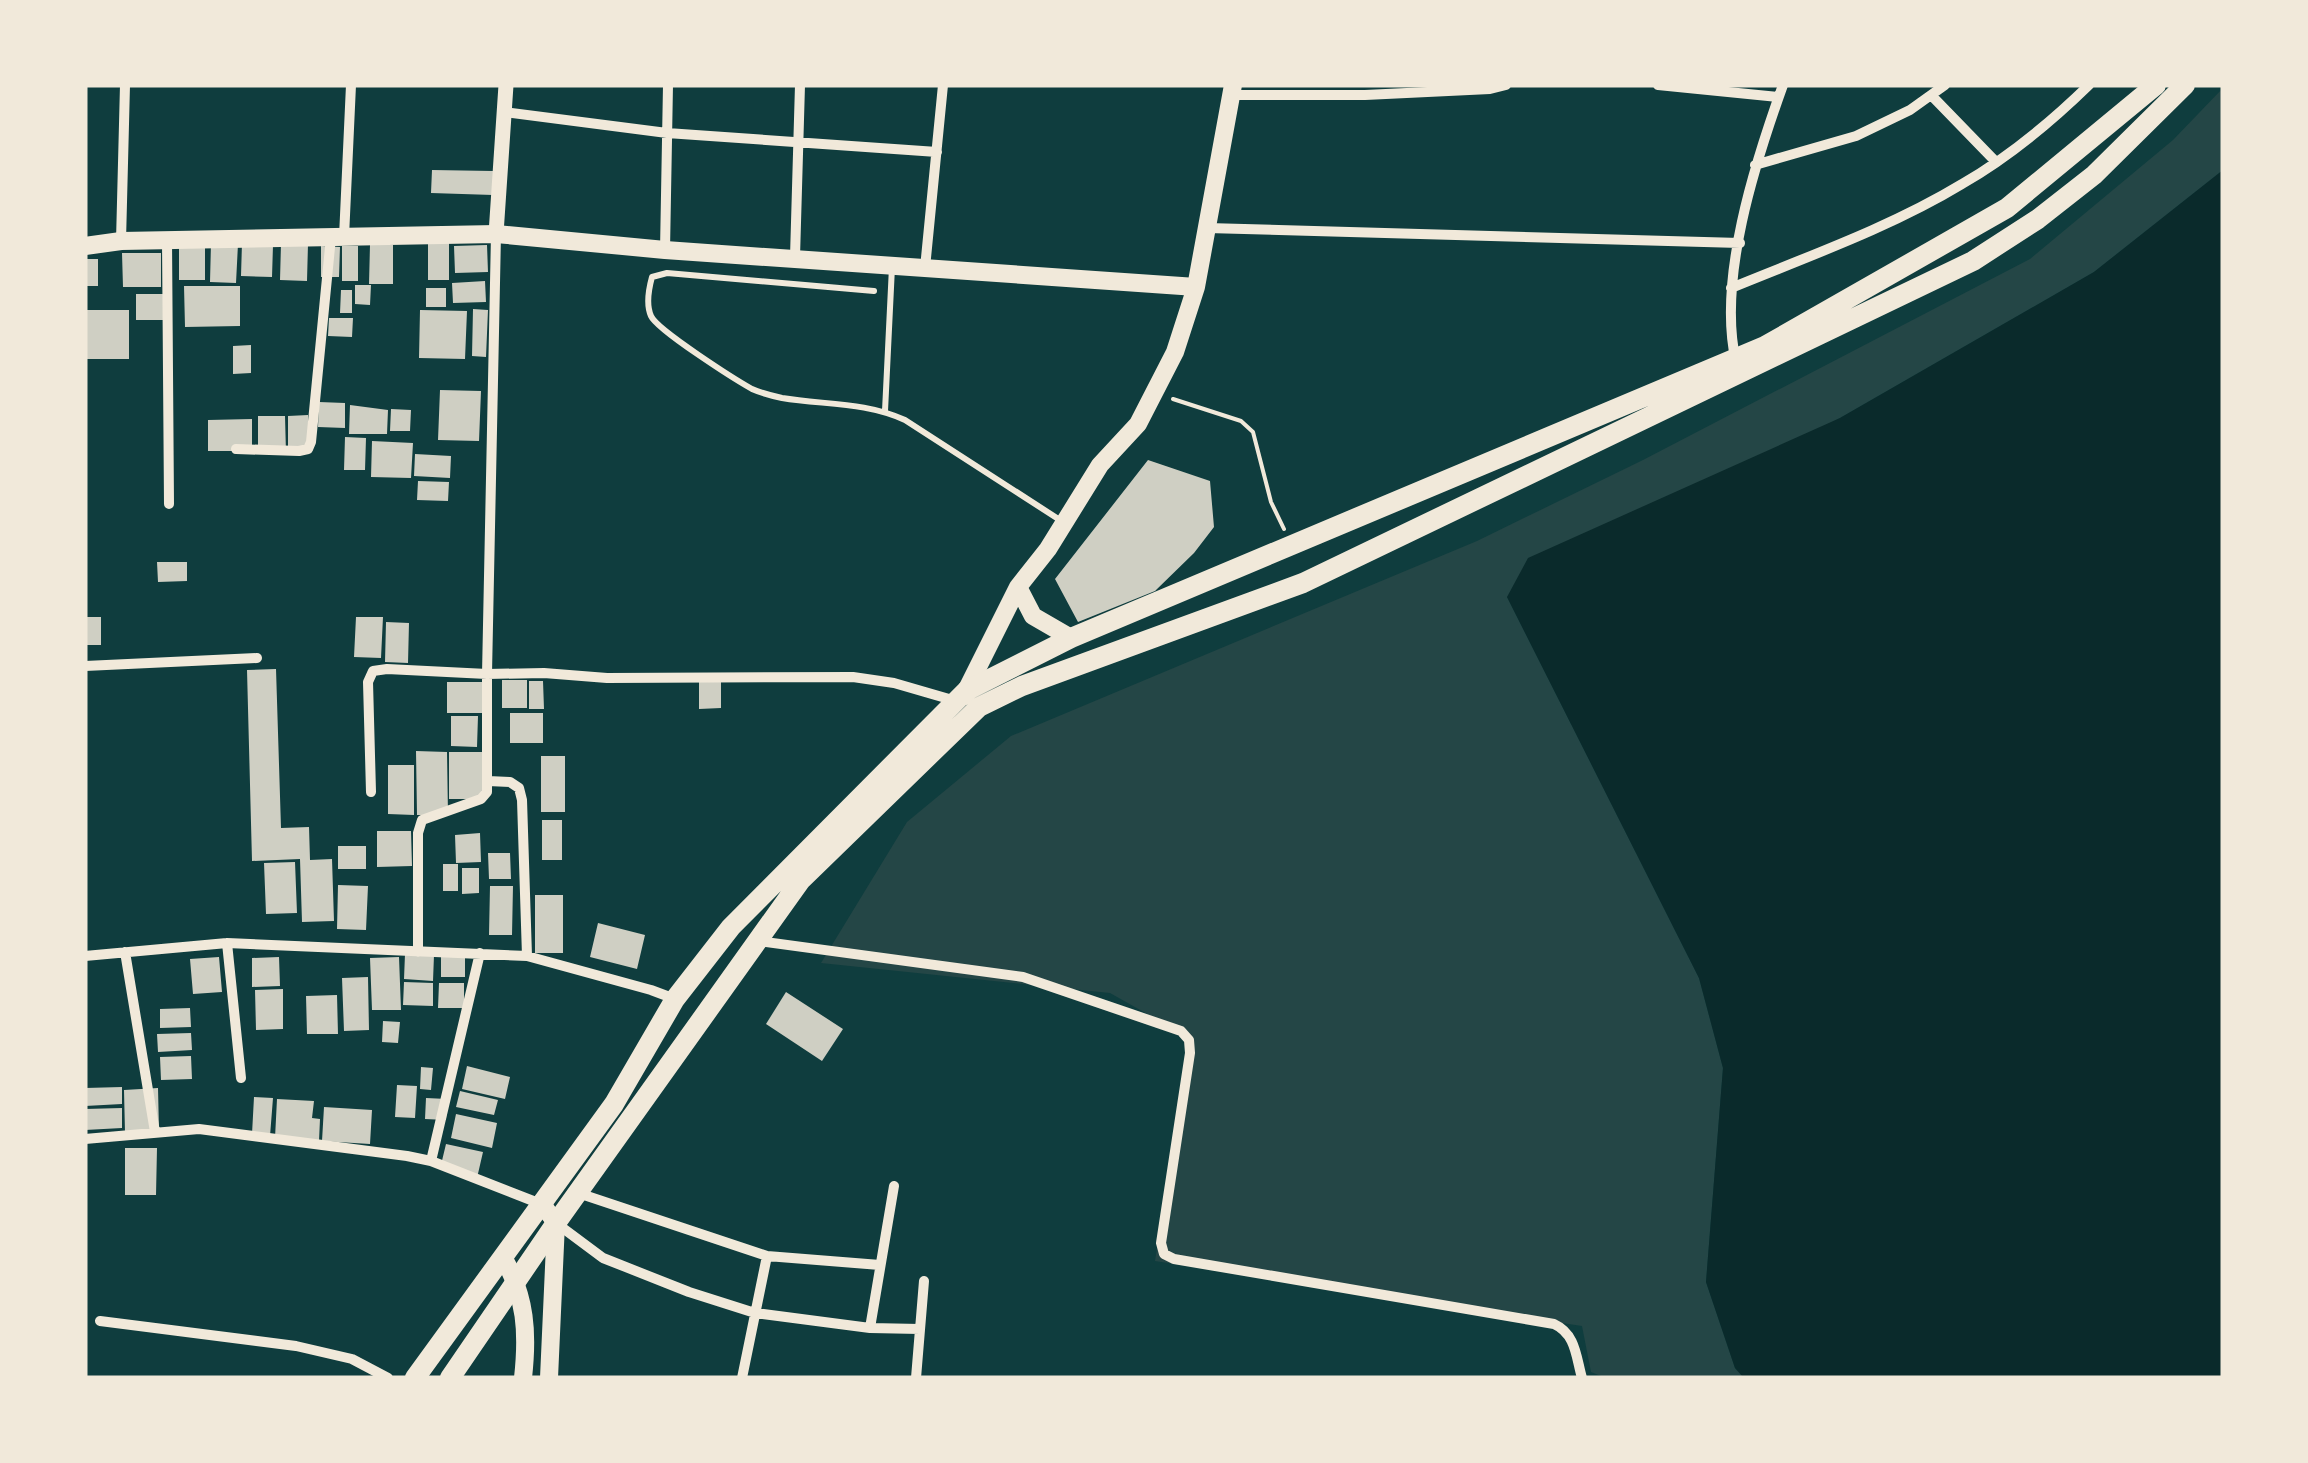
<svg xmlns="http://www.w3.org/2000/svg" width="2308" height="1463" font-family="'Varela Round',sans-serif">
  <rect width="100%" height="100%" fill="#0f3d3e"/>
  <!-- green -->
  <path fill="#244646" d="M 2223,88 L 2223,170 L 2094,272 L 1840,418 L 1507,597 L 1699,978 L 1723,1068 L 1706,1282 L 1735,1368 L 1744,1378 L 1606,1378 L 1591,1372 L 1582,1326 L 1155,1261 L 1190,1038 L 1110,993 L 821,963 L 907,822 L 1011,736 L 1477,541 L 1643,460 L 2030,259 L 2173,140 Z"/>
  <!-- water -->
  <path fill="#0a2a2b" d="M 2223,170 L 2223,1378 L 1744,1378 L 1735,1368 L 1706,1282 L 1723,1068 L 1699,978 L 1507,597 L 1528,558 L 1840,418 L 2094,272 Z"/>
  <!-- building -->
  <path fill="#cfcfc3" d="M 432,170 L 493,171 L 493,195 L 431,193 Z
    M 428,240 L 449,240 L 449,280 L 428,280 Z
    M 179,242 L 205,242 L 205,280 L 179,280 Z
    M 211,243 L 238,244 L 236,283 L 210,282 Z
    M 242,243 L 273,245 L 272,277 L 241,276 Z
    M 281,244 L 308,244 L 307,281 L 280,280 Z
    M 370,245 L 393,245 L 393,284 L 369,284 Z
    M 487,245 L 488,272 L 455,273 L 454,246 Z
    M 321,246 L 340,247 L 339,277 L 321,277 Z
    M 342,246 L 358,246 L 358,281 L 342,281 Z
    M 122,253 L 161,253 L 161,287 L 123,287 Z
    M 85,259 L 98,259 L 98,286 L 85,286 Z
    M 485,281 L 486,302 L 453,303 L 452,283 Z
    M 355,285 L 371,285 L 370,305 L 355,304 Z
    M 184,286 L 240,286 L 240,326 L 185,327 Z
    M 426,288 L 446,288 L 446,307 L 426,307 Z
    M 341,290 L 352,290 L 352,313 L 340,313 Z
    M 136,294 L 165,294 L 165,320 L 136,320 Z
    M 473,309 L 488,310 L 486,357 L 472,356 Z
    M 85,310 L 129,310 L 129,359 L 85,359 Z
    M 420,310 L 467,311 L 465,359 L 419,358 Z
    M 329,318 L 353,318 L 352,337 L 328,336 Z
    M 251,345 L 251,373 L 233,374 L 233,346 Z
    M 440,390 L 481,391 L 479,441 L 438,440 Z
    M 319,402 L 345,403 L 345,428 L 318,427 Z
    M 350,405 L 388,410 L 387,434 L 349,434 Z
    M 391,409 L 411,410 L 410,431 L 390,431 Z
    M 308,415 L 308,453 L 288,453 L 288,416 Z
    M 258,416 L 285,416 L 286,453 L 258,453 Z
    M 252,419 L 252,451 L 208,451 L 208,420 Z
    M 345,437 L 366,438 L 365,470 L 344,470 Z
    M 372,441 L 413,443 L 411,478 L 371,477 Z
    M 415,454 L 451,456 L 450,478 L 414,476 Z
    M 1148,460 L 1210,481 L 1214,527 L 1194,553 L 1155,591 L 1078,622 L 1055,579 Z
    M 418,481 L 449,482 L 448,501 L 417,500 Z
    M 157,562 L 187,562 L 187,581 L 158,582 Z
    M 85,617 L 101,617 L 101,645 L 85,645 Z
    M 356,617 L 383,617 L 381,658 L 354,657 Z
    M 386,622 L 409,623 L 408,663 L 385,662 Z
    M 276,669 L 281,828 L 309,827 L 310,860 L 332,859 L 334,921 L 302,922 L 300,859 L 252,861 L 247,670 Z
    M 502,680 L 527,680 L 527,708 L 502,708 Z
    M 529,681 L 543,681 L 544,709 L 529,709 Z
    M 699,681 L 721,681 L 721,708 L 699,709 Z
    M 447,682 L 483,682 L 483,713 L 447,713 Z
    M 510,713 L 543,713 L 543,743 L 510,743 Z
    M 451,716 L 478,716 L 477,747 L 451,746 Z
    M 416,751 L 447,752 L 448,815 L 417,815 Z
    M 449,752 L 486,752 L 485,799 L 449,799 Z
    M 541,756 L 565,756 L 565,812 L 541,812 Z
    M 388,765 L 414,765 L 414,815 L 388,814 Z
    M 542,820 L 562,820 L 562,860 L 542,860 Z
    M 377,831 L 411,831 L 412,866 L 377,867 Z
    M 480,833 L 481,862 L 456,863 L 455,835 Z
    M 338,846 L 366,846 L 366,869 L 338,869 Z
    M 488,853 L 510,853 L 511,879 L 489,879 Z
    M 295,862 L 297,913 L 266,914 L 264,863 Z
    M 443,864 L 458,864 L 458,891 L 443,891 Z
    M 462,868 L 479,868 L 479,893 L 462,894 Z
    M 338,885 L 368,886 L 366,930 L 337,929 Z
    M 490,886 L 513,886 L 512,935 L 489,935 Z
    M 535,895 L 563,895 L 563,953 L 535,953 Z
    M 598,923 L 645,935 L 637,969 L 590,957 Z
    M 405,954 L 434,955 L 433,981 L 404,979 Z
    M 441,955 L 465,955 L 465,977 L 441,977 Z
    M 219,957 L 222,992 L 193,994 L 190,959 Z
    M 279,957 L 280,986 L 252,987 L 252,958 Z
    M 399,957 L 401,1010 L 372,1010 L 370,958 Z
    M 368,977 L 369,1030 L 344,1031 L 342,978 Z
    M 404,982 L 433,983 L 433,1006 L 403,1005 Z
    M 439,983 L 464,983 L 464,1008 L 438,1008 Z
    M 283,989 L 283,1029 L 256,1030 L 255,990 Z
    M 786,992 L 843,1029 L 822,1061 L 766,1024 Z
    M 337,995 L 338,1034 L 307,1034 L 306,996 Z
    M 190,1008 L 191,1027 L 160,1028 L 160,1009 Z
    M 383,1021 L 400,1022 L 398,1043 L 382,1042 Z
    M 191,1033 L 192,1050 L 158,1052 L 157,1034 Z
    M 191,1056 L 192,1079 L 161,1080 L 160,1057 Z
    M 467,1066 L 510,1077 L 505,1099 L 462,1089 Z
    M 421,1067 L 433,1068 L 431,1090 L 420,1089 Z
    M 397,1085 L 417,1086 L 415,1118 L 395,1117 Z
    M 122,1087 L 122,1104 L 85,1106 L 85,1088 Z
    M 158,1088 L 159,1131 L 125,1133 L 124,1090 Z
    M 460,1091 L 498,1100 L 494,1115 L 456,1107 Z
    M 254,1097 L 273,1098 L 270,1136 L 252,1134 Z
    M 426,1098 L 447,1099 L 446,1120 L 425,1119 Z
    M 277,1099 L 314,1101 L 312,1118 L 320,1119 L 319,1141 L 275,1138 Z
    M 324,1107 L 372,1110 L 370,1144 L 322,1141 Z
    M 122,1108 L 122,1128 L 85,1130 L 85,1109 Z
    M 456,1114 L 497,1123 L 492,1148 L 451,1138 Z
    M 446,1144 L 483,1152 L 477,1178 L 440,1169 Z
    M 125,1148 L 157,1148 L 156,1195 L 125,1195 Z"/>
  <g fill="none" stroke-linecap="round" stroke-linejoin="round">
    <!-- path -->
    <path stroke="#f1e9da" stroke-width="4" d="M 1173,399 L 1241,421 L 1253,432 L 1271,502 L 1284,529"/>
    <!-- service -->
    <path stroke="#f1e9da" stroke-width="6" d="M 874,291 L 667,273 L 652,277 C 649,288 646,305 651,316 C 657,330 736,380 752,389 C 761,393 773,396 782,398 C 825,405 865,402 905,420 L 1063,522
      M 885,411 L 892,267"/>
    <!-- minor -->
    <path stroke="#f1e9da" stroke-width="10" d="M 1658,85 L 1778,97
      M 1231,95 L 1365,95 L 1490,89 L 1506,85
      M 1931,95 L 1996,162
      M 504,112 L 667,133 L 937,152
      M 1755,165 L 1856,136 L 1910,110 L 1945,85
      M 1207,228 L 1740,243
      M 496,234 L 487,674 L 544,673 L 607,678 L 853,677 L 894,683 L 956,701
      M 344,237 L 351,85
      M 167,240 L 169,504
      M 121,241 L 125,85
      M 665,250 L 668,85
      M 795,257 L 800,85
      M 925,268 L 943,85
      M 1731,288 C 1809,256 1891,227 1962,184 C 2009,157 2050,123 2089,85
      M 1736,362 C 1717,280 1755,163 1783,85
      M 236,449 L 299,451 L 308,449 L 311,442 L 331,237
      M 85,666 L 257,658
      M 488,781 L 510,782 L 519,788 L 522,800 L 527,956
      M 371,792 L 368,682 L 373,671 L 387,669 L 487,674 L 487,792 L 481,799 L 422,820 L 418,833 L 418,952
      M 758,941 L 1023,977 L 1181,1031 L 1189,1040 L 1190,1053 L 1161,1243 L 1164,1254 L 1174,1259 L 1554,1324 C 1576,1334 1576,1357 1582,1378
      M 227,943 L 241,1078
      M 125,952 L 155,1132
      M 85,956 L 227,943 L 527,956 L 651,990 L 675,999
      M 85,1139 L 199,1129 L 407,1156 L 431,1161 L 541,1204
      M 431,1161 L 480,953
      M 578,1193 L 767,1256 L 742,1378
      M 556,1223 L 603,1258 L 689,1292 L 755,1313 L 870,1328 L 920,1329
      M 767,1256 L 880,1265
      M 100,1321 L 296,1346 L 352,1359 L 388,1378
      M 870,1328 L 894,1186
      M 916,1378 L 924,1281"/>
    <!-- tertiary -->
    <path stroke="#f1e9da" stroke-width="15" d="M 496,234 L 506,85"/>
    <!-- secondary -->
    <path stroke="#f1e9da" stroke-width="18" d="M 85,246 L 121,241 L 496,234 L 665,250 L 1196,287
      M 1018,587 L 1033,616 L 1071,638
      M 966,696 L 966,691 L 1018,587 L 1048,549 L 1100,465 L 1138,424 L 1175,352 L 1196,287 L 1233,85
      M 542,1204 L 556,1223 L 549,1378
      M 503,1257 C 526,1297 528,1333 523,1378"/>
    <!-- primary -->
    <path stroke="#f1e9da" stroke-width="20" d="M 415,1378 L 614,1104 L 675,999 L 731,927 L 966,691 L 1071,638 L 1765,346 L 2007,208 L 2156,85
      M 450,1378 L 556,1223 L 801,880 L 979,707 L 1022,686 L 1303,583 L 1973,261 L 2038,219 L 2094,175 L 2185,85"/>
  </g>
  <!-- border -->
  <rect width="2308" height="1463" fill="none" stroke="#f1e9da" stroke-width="175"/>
</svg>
